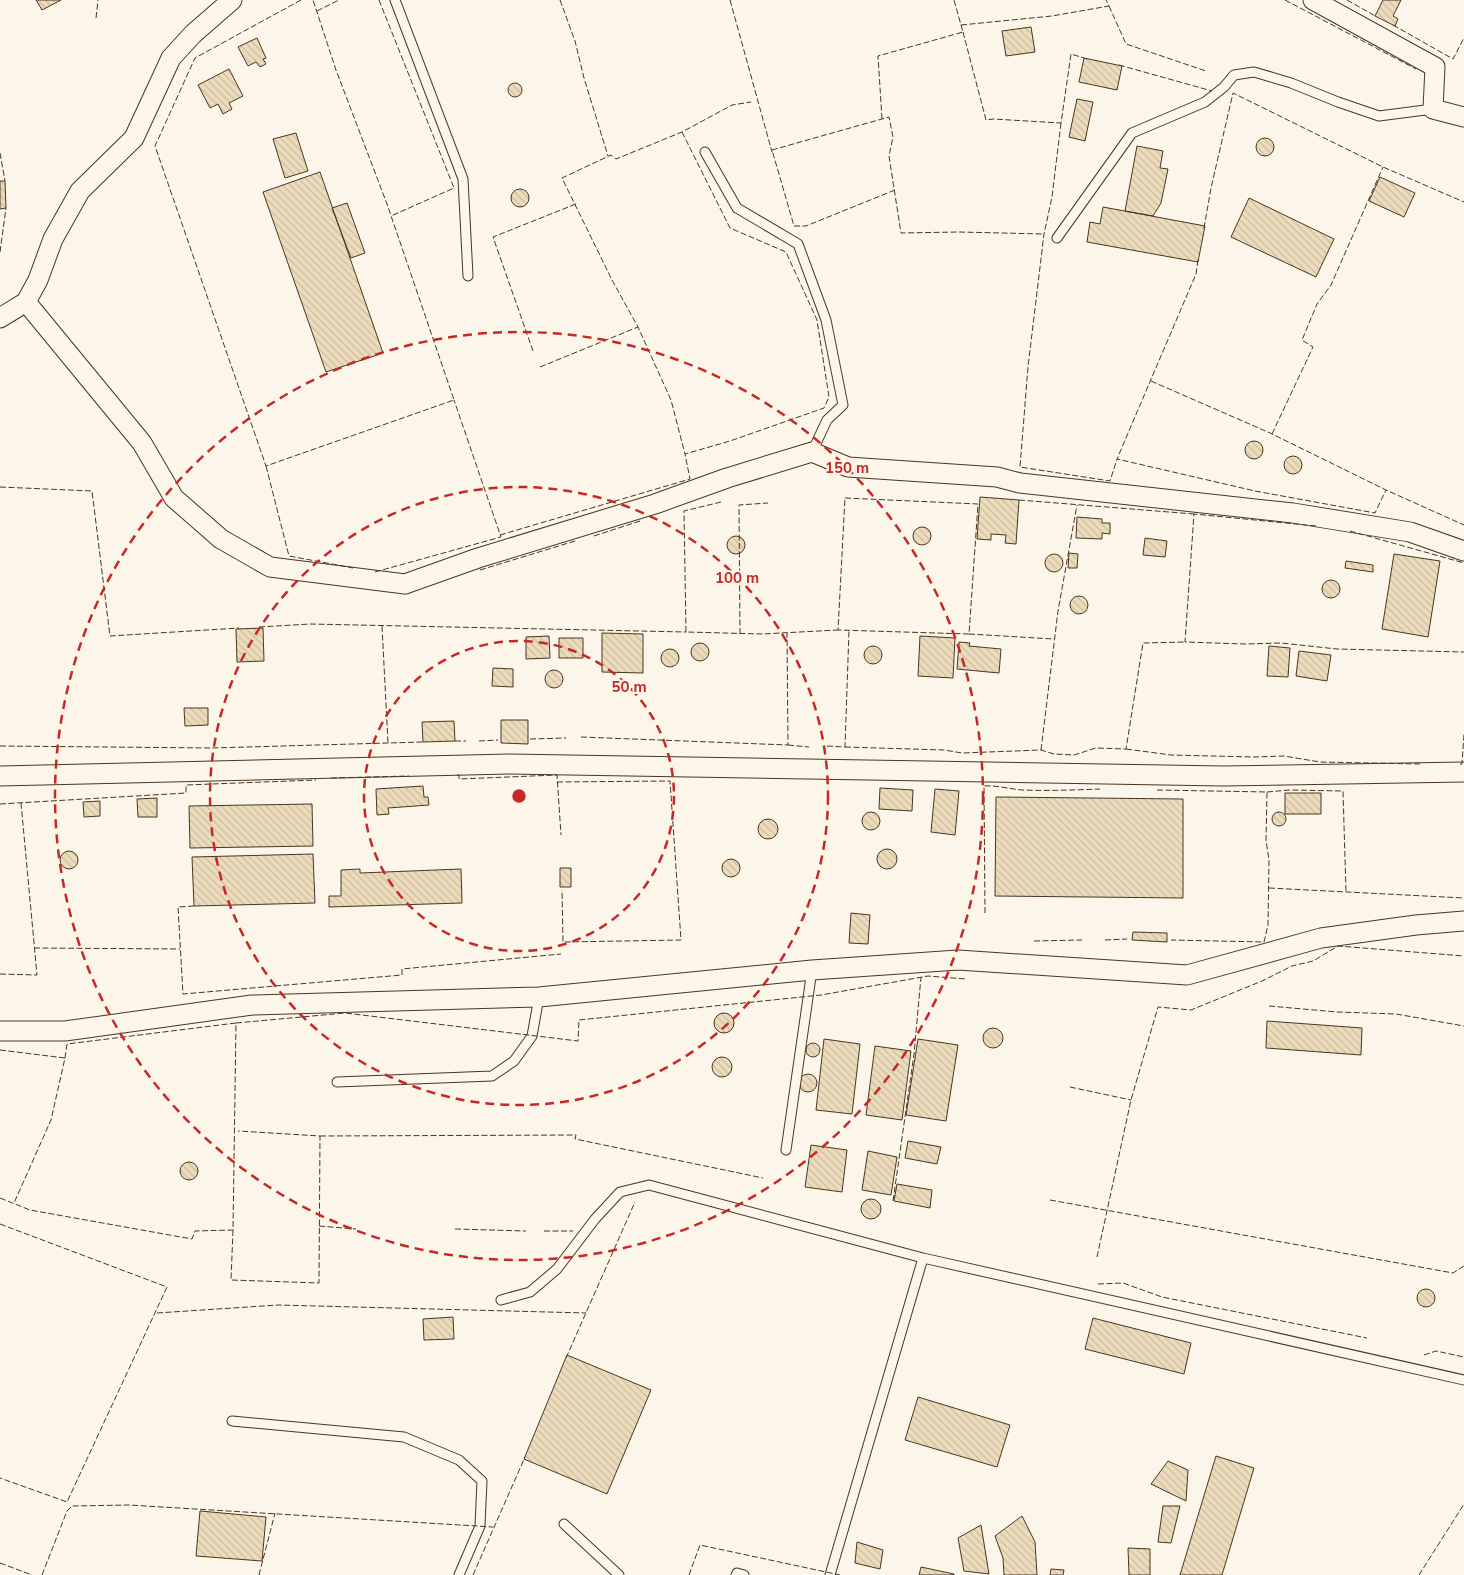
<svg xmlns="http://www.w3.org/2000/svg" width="1464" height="1575" font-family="'Nunito Sans',sans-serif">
  <defs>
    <pattern id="building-back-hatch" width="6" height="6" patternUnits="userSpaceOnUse" patternTransform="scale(1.25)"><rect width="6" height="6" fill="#ecdcbc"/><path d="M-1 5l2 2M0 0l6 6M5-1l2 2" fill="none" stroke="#ccbda1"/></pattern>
  </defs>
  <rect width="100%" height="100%" fill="#fbf6e9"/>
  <!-- building -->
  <path fill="url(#building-back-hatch)" stroke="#4a3520" d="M 36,0 L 61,0 L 42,10 Z
    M 1383,0 L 1401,0 L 1393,16 L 1398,19 L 1395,26 L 1375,16 Z
    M 1031,27 L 1035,52 L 1006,56 L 1002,31 Z
    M 257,38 L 266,58 L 263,59 L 266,64 L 260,67 L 256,62 L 248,66 L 238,47 Z
    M 1084,58 L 1122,66 L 1117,90 L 1079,82 Z
    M 229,69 L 243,96 L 229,103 L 232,109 L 223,114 L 218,104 L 210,108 L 198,85 Z
    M508 90a7 7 0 1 1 14 0a7 7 0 1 1-14 0Z
    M 1077,99 L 1093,102 L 1085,141 L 1069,137 Z
    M 296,133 L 308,171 L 285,178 L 273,139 Z
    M1256 147a9 9 0 1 1 18 0a9 9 0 1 1-18 0Z
    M 1137,146 L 1163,151 L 1160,168 L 1168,169 L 1161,203 L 1153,216 L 1125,211 Z
    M 320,172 L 383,353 L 326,372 L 263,192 Z
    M 1380,177 L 1415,193 L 1404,217 L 1369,201 Z
    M 0,181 L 5,181 L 6,208 L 0,209 Z
    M511 198a9 9 0 1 1 18 0a9 9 0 1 1-18 0Z
    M 1249,198 L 1334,239 L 1316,277 L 1231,237 Z
    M 347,203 L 365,253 L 351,258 L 332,208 Z
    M 1103,207 L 1205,226 L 1198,262 L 1087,242 L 1090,222 L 1100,224 Z
    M1245 450a9 9 0 1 1 18 0a9 9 0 1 1-18 0Z
    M1284 465a9 9 0 1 1 18 0a9 9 0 1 1-18 0Z
    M 980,497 L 1019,500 L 1016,544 L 1005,543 L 1006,535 L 991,534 L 991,540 L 977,539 Z
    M 1077,517 L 1102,519 L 1102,523 L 1110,523 L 1110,534 L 1102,533 L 1102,539 L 1076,538 Z
    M913 536a9 9 0 1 1 18 0a9 9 0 1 1-18 0Z
    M727 545a9 9 0 1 1 18 0a9 9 0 1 1-18 0Z
    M 1145,538 L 1167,541 L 1165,557 L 1143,555 Z
    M 1069,553 L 1078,554 L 1077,568 L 1068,568 Z
    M 1394,554 L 1440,561 L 1428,637 L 1382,629 Z
    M1045 563a9 9 0 1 1 18 0a9 9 0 1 1-18 0Z
    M 1346,561 L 1373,565 L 1373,572 L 1345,568 Z
    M1322 589a9 9 0 1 1 18 0a9 9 0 1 1-18 0Z
    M1070 605a9 9 0 1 1 18 0a9 9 0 1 1-18 0Z
    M 263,628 L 264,661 L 237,662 L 236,629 Z
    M 602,633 L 643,634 L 643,673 L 602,672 Z
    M 549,636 L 550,658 L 526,659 L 526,637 Z
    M 920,636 L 955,638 L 953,678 L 918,676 Z
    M 559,638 L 583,638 L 583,658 L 559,658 Z
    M 959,642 L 970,643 L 969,646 L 1001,649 L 999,673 L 957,669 Z
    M691 652a9 9 0 1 1 18 0a9 9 0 1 1-18 0Z
    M 1269,646 L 1290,648 L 1288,677 L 1267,676 Z
    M864 655a9 9 0 1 1 18 0a9 9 0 1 1-18 0Z
    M661 658a9 9 0 1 1 18 0a9 9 0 1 1-18 0Z
    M 1299,651 L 1331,655 L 1327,681 L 1296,676 Z
    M 493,668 L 513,669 L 513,687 L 492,686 Z
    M545 679a9 9 0 1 1 18 0a9 9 0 1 1-18 0Z
    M 184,708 L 208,708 L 208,725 L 185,726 Z
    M 501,720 L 528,720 L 528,744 L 501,743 Z
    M 454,721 L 455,741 L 423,742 L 422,722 Z
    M 423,786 L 424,797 L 428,797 L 429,805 L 388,808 L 389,814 L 377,815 L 376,789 Z
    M 880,788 L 913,790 L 912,811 L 879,809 Z
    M 935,789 L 959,791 L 955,835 L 931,832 Z
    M 1285,793 L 1321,793 L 1321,814 L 1285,814 Z
    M 996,797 L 1183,799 L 1183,898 L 995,896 Z
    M 157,798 L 157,817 L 138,817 L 137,799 Z
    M 100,801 L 100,816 L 84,817 L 83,802 Z
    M 312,804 L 313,846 L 190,848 L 189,806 Z
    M1272 819a7 7 0 1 1 14 0a7 7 0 1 1-14 0Z
    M862 821a9 9 0 1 1 18 0a9 9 0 1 1-18 0Z
    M758 829a10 10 0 1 1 20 0a10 10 0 1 1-20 0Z
    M877 859a10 10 0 1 1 20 0a10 10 0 1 1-20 0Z
    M60 860a9 9 0 1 1 18 0a9 9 0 1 1-18 0Z
    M 313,854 L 315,903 L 194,906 L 192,857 Z
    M722 868a9 9 0 1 1 18 0a9 9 0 1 1-18 0Z
    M 560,868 L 571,868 L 571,887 L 560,887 Z
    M 360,869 L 360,873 L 461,869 L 462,903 L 329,907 L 329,896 L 341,896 L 341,870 Z
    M 851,913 L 870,915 L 868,944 L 849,943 Z
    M 1133,932 L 1167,933 L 1167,942 L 1132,940 Z
    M714 1023a10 10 0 1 1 20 0a10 10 0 1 1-20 0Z
    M 1267,1021 L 1362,1028 L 1361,1055 L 1266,1048 Z
    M983 1038a10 10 0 1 1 20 0a10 10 0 1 1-20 0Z
    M 824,1039 L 860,1044 L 852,1114 L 816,1110 Z
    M 918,1039 L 958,1045 L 946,1121 L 906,1115 Z
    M806 1050a7 7 0 1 1 14 0a7 7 0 1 1-14 0Z
    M 875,1046 L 911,1051 L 902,1120 L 866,1115 Z
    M712 1067a10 10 0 1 1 20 0a10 10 0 1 1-20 0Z
    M799 1083a9 9 0 1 1 18 0a9 9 0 1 1-18 0Z
    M 908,1141 L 941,1147 L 937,1164 L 905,1158 Z
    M 811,1145 L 847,1150 L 842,1192 L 805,1187 Z
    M 868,1151 L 897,1157 L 891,1195 L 862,1190 Z
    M180 1171a9 9 0 1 1 18 0a9 9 0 1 1-18 0Z
    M 897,1184 L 932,1190 L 930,1208 L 894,1201 Z
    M861 1209a10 10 0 1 1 20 0a10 10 0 1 1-20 0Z
    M1417 1298a9 9 0 1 1 18 0a9 9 0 1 1-18 0Z
    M 453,1317 L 454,1339 L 424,1340 L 423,1319 Z
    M 1093,1318 L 1191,1343 L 1184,1374 L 1085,1349 Z
    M 567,1355 L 651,1390 L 607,1494 L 524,1459 Z
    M 918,1397 L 1010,1425 L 997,1467 L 905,1440 Z
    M 1216,1456 L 1254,1468 L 1222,1575 L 1180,1575 Z
    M 1168,1461 L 1188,1470 L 1186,1501 L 1151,1484 Z
    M 1163,1506 L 1180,1506 L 1171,1543 L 1158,1542 Z
    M 200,1511 L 266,1517 L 262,1561 L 196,1556 Z
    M 1022,1516 L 1035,1542 L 1037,1575 L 1004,1575 L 1003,1558 L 995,1536 Z
    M 981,1525 L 989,1574 L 964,1571 L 958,1538 Z
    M 857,1542 L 883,1550 L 880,1569 L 855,1563 Z
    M 1128,1548 L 1150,1549 L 1150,1575 L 1129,1575 Z
    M 921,1567 L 954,1574 L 954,1575 L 919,1575 Z
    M 1051,1569 L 1064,1570 L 1063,1575 L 1050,1575 Z"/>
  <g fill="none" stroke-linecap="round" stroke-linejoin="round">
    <defs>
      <path id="lane" d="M 395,0 L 463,179 L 468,276
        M 705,152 L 737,208 L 798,244 L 826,320 L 843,405 L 827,420 L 812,452
        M 1057,238 L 1132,133 L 1205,102 L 1224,87 L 1234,75 L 1254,72 L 1291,83 L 1338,102 L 1379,116 L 1433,109
        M 337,1082 L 492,1076 L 514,1061 L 532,1036 L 539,997
        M 786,1150 L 812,970
        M 501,1300 L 530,1292 L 557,1269 L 595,1219 L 620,1192 L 649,1185 L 923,1258 L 1464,1380
        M 232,1421 L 404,1437 L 459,1460 L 482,1481 L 480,1526 L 459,1575
        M 564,1524 L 619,1575
        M 736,1575 L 737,1573 L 744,1575
        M 830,1575 L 923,1258"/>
      <path id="street" d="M 1313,0 L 1435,67 L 1433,109 L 1464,117
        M 26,302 L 142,443 L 174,498 L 221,539 L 270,567 L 405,584 L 478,558 L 655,504 L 727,478 L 812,452 L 848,467 L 997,477 L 1020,483 L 1293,513 L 1410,532 L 1464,551
        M 0,318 L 26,302 L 38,280 L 53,239 L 80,191 L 134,138 L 171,58 L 193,34 L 232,0
        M 0,776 L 509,764 L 1223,776 L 1464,772
        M 0,1031 L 65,1031 L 252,1005 L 539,997 L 812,970 L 958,960 L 1187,975 L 1321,938 L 1416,925 L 1464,921"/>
    </defs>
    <!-- lane casing -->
    <use href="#lane" stroke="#4a3520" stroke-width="11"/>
    <!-- street casing -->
    <use href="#street" stroke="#4a3520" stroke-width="21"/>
    <!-- lane -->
    <use href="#lane" stroke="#fbf6e9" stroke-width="9"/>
    <!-- street -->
    <use href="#street" stroke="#fbf6e9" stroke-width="19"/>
    <!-- fence -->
    <path stroke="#4a3520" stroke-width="1" stroke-dasharray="6 2.5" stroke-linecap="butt" d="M 301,0 L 195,58 L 155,146 L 266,466 L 454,400 L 387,204 L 336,70 L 313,0
      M 379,0 L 454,188 L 391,216
      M 560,0 L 575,41 L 584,78 L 608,156
      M 730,0 L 772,152
      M 1285,0 L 1416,69
      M 1347,0 L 1377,17
      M 1109,6 L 1126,44 L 1206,71
      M 317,11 L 339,0
      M 96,18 L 98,0
      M 961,25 L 1052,16 L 1109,6 L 1106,0
      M 1393,25 L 1453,59 L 1464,38
      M 963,32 L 986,120 L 993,119 L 1061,123 L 1071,54 L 1087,59
      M 1119,65 L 1212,91
      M 882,119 L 878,56 L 963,32 L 954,0
      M 1061,123 L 1052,197 L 1044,234 L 1028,367 L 1020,467 L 1110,481 L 1117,459
      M 682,132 L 730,228 L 786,252 L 817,320 L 829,397 L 824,408 L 730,441 L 685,454 L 671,400 L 638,327 L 612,280 L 562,178 L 611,155 L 616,159 L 682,132 L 732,105 L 751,102
      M 0,153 L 5,181
      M 895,190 L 806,226 L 794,226 L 772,150 L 889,117 L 893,137 L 889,156 L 901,233 L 959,232 L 1044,234
      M 1204,228 L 1211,188 L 1233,93 L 1383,167 L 1464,202
      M 0,252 L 6,208
      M 1198,260 L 1196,274 L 1117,459 L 1255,491 L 1375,513 L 1386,490
      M 533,351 L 493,237 L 576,204
      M 540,367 L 638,327
      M 1151,381 L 1270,433 L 1386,490 L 1464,525
      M 1272,434 L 1313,347 L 1302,340 L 1317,304 L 1331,285 L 1383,167
      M 266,466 L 289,556 L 353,568
      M 0,487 L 92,491 L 110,636 L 239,628
      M 845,498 L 978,504 L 969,634 L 838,630 Z
      M 1019,500 L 1194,514
      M 721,502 L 684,511 L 686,632 L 762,634 L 838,630
      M 1316,526 L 1194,514 L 1185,642 L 1245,644 L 1281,643 L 1337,649 L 1464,652
      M 1350,531 L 1464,563
      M 500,535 L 690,479 L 685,454
      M 594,536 L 640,521
      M 480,570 L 575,541
      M 375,572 L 501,537 L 454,400
      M 382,626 L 388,743
      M 259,627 L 310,624 L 686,632
      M 740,634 L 739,505 L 768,503
      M 969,634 L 1054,639
      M 581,737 L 788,745 L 787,633
      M 530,739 L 566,738
      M 455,741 L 466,741
      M 479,741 L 498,740
      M 788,745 L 809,747
      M 0,746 L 212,748 L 423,742
      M 827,746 L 845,747 L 849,630
      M 845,747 L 944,750 L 962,753 L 1041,750 L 1054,754 L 1074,755 L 1096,748 L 1126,749 L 1143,643 L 1185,642
      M 1126,749 L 1171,755 L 1254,757 L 1284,756 L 1320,762 L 1420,764
      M 1041,750 L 1058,611 L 1077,505
      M 1460,764 L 1462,764 L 1464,734
      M 457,775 L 459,775 L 459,779 L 557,775 L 561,835
      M 331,778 L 409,776
      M 557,782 L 670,781 L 681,940 L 563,942 L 562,890
      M 1157,790 L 1267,792 L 1266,840 L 1269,860 L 1268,925 L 1264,942 L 1171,940
      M 1267,792 L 1290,790 L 1343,791 L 1346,892
      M 0,804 L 186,793 L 186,785 L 316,780
      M 1269,888 L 1464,898
      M 194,906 L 178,907 L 183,994 L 402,975 L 402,969 L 561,954
      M 985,913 L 984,786 C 997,785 1009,789 1022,790 C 1048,791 1074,790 1100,789
      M 1105,940 L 1127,939
      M 1034,941 L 1082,940
      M 34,948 L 180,949
      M 0,974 L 37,975 L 21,803
      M 1269,1006 L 1337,1012 L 1396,1014 L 1464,1026
      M 236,1023 L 345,1013 L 578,1041 L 579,1020 L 821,995 L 928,976 L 966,979
      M 0,1050 L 65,1058 L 51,1120 L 14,1203
      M 1070,1087 L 1131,1100
      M 320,1136 L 576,1135 L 575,1139 L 763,1178
      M 0,1198 L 30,1210 L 192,1239 L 195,1231 L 233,1230 L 236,1023 L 67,1044 L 65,1058
      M 1050,1200 L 1453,1273 L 1464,1266
      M 893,1201 L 914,1054 L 921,977
      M 0,1224 L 167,1287 L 67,1502 L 0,1478
      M 319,1226 L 356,1229
      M 455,1229 L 526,1231
      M 233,1230 L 231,1280 L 319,1283 L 320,1136 L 238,1131
      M 544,1231 L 573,1231
      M 1097,1257 L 1131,1100 L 1158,1007 L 1191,1010 L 1262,981 L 1292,966 L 1313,961 L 1338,946 L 1464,956
      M 1098,1284 L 1123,1283 L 1162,1297 L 1367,1338
      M 157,1313 L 278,1305 L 586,1313
      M 1424,1355 L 1436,1351 L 1464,1357
      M 566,1358 L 635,1202
      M 0,1563 L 32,1575
      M 42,1575 L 67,1511 L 72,1506 L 129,1505 L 493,1527
      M 259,1575 L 275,1513
      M 473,1575 L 525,1457
      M 689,1575 L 700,1545 L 840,1575
      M 1419,1575 L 1464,1504"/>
  </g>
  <!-- distance rings -->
  <g fill="none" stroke="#c62828" stroke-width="2.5" stroke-dasharray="9 6">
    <circle cx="519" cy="796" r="155"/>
    <circle cx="519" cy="796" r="309"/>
    <circle cx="519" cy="796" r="464"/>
  </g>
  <circle cx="519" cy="796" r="8" fill="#c62828" stroke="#fbf6e9" stroke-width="2.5"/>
  <g font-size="15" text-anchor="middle" font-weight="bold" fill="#c62828" stroke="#fbf6e9" stroke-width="4" stroke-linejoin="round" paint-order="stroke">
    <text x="847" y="473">150 m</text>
    <text x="737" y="583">100 m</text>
    <text x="629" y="692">50 m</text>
  </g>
</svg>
